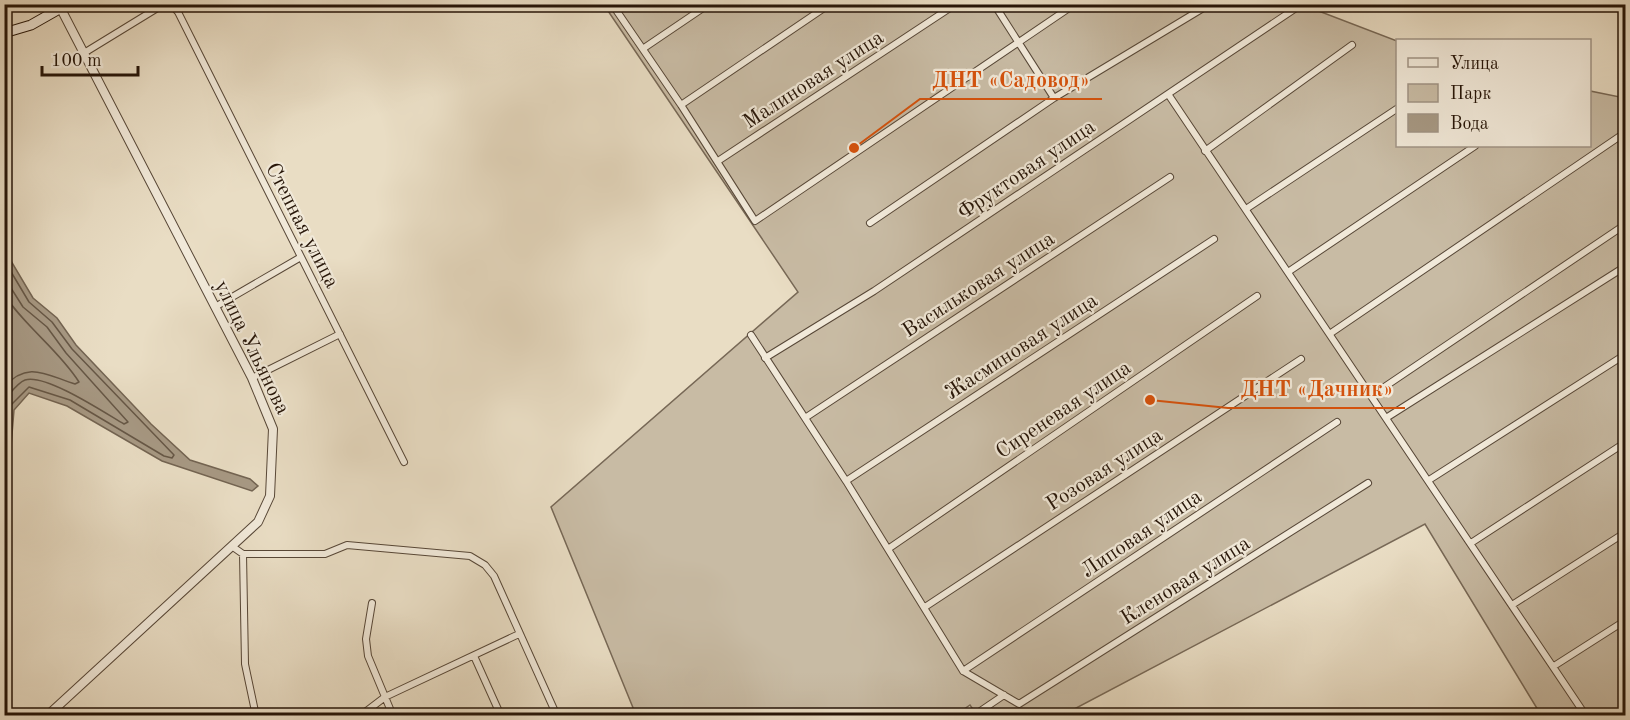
<svg xmlns="http://www.w3.org/2000/svg" width="1630" height="720" font-family="'Old Standard TT',serif">
  <rect width="100%" height="100%" fill="#e9ddc4"/>
  <filter id="stains"><feTurbulence type="fractalNoise" baseFrequency=".00333" numOctaves="4"/><feColorMatrix values="0 0 0 0 .2 0 0 0 0 .09 0 0 0 0 .02 0 0 0 .5 -.17"/></filter>
  <radialGradient id="worn" r=".72"><stop offset=".6" stop-color="#630" stop-opacity="0"/><stop offset="1" stop-color="#630" stop-opacity=".3"/></radialGradient>
  <!-- green -->
  <path fill="#c8bba4" stroke="#776856" stroke-width="1.5" d="M 604,5 L 1303,5 L 1397,41 L 1398,146 L 1590,146 L 1590,91 L 1625,98 L 1625,715 L 1541,715 L 1425,524 L 1063,715 L 977,715 L 970,705 L 954,716 L 636,715 L 551,507 L 798,292 Z"/>
  <!-- water -->
  <path fill="#a79984" stroke="#736452" stroke-width="1.5" d="M 5,235 L 11,261 L 33,298 L 57,318 L 76,345 L 151,424 L 190,460 L 250,479 L 258,486 L 252,491 L 162,461 L 67,406 L 29,393 L 14,410 L 5,519 Z"/>
  <g fill="none" stroke-linecap="round" stroke-linejoin="round">
    <!-- shore -->
    <path stroke="#665746" stroke-width="1.5" d="M 4,260 L 29,302 L 52,322 L 72,349 L 174,455 L 172,458 L 164,456 L 70,400 L 29,387 L 8,408 L 4,450
      M 4,277 L 23,307 L 47,327 L 66,353 L 128,422 L 124,424 C 105,413 45,373 25,380 C 17,383 10,394 4,400
      M 4,294 C 24,326 58,349 79,382 L 75,384 C 46,375 28,360 4,387"/>
    <defs>
      <path id="minor" d="M 171,4 L 178,12 L 404,462
        M 612,4 L 681,105 L 755,221 L 1075,4
        M 994,4 L 1054,98
        M 644,48 L 709,4
        M 84,53 L 164,4
        M 1168,94 L 1586,716
        M 681,105 L 830,4
        M 1205,151 L 1352,45
        M 718,161 L 956,4
        M 1246,209 L 1398,108
        M 870,223 L 1054,98 L 1210,4
        M 1288,272 L 1475,146
        M 215,307 L 301,257
        M 1331,333 L 1626,132
        M 751,335 L 846,481 L 963,671 L 1019,704 L 1368,483
        M 765,358 L 874,291 L 1302,4
        M 252,378 L 340,334
        M 1371,396 L 1626,224
        M 805,418 L 1170,177
        M 1386,418 L 1626,266
        M 1429,480 L 1626,354
        M 846,481 L 1214,239
        M 1471,543 L 1626,442
        M 233,547 L 243,554 L 325,554 L 347,545 L 470,556 L 485,565 L 494,576 L 557,716
        M 888,549 L 1257,296
        M 243,554 L 245,664 L 256,716
        M 372,603 L 366,639 L 368,656 L 393,716
        M 1512,605 L 1626,532
        M 925,607 L 1301,359
        M 474,656 L 501,716
        M 1554,666 L 1626,620
        M 963,671 L 1337,422
        M 360,716 L 385,697 L 519,634
        M 973,716 L 1004,695
        M 1615,716 L 1626,709"/>
      <path id="tertiary" d="M 47,716 L 258,522 L 270,496 L 273,429 L 252,378 L 61,9"/>
      <path id="secondary" d="M 4,33 L 31,25 L 68,4"/>
    </defs>
    <!-- minor casing -->
    <use href="#minor" stroke="#574737" stroke-width="8"/>
    <!-- tertiary casing -->
    <use href="#tertiary" stroke="#574737" stroke-width="10"/>
    <!-- secondary casing -->
    <use href="#secondary" stroke="#261508" stroke-width="11"/>
    <!-- minor -->
    <use href="#minor" stroke="#f1e9d9" stroke-width="6"/>
    <!-- tertiary -->
    <use href="#tertiary" stroke="#f1e9d9" stroke-width="8"/>
    <!-- secondary -->
    <use href="#secondary" stroke="#f1e9d9" stroke-width="9"/>
  </g>
  <g text-anchor="middle" stroke-width="4.5" stroke-linejoin="round" paint-order="stroke">
    <!-- street labels -->
    <g font-size="21" fill="#261508" stroke="#f1e9d9">
      <text transform="translate(813 79) rotate(-33)" y="7">Малиновая улица</text>
      <text transform="translate(1026 169) rotate(-34)" y="7">Фруктовая улица</text>
      <text transform="translate(303 225) rotate(63)" y="7">Степная улица</text>
      <text transform="translate(978 284) rotate(-33)" y="7">Васильковая улица</text>
      <text transform="translate(1021 346) rotate(-33)" y="7">Жасминовая улица</text>
      <text transform="translate(253 347) rotate(64)" y="7">улица Ульянова</text>
      <text transform="translate(1063 409) rotate(-34)" y="7">Сиреневая улица</text>
      <text transform="translate(1104 469) rotate(-33)" y="7">Розовая улица</text>
      <text transform="translate(1141 533) rotate(-34)" y="7">Липовая улица</text>
      <text transform="translate(1185 580) rotate(-32)" y="7">Кленовая улица</text>
    </g>
  </g>
  <!-- callouts -->
  <path fill="none" stroke="#d5520c" stroke-width="2" d="M854 148L920 99H1102M1150 400L1228 408H1405"/>
  <g fill="#d5520c" stroke="#f1e9d9" stroke-width="2">
    <circle cx="854" cy="148" r="6"/>
    <circle cx="1150" cy="400" r="6"/>
  </g>
  <g font-size="22" text-anchor="middle" font-weight="bold" fill="#d5520c" stroke="#f1e9d9" stroke-width="4.5" stroke-linejoin="round" paint-order="stroke">
    <text x="1011" y="87">ДНТ «Садовод»</text>
    <text x="1317" y="396">ДНТ «Дачник»</text>
  </g>
  <!-- margin -->
  <rect width="1630" height="720" fill="none" stroke="#e9ddc4" stroke-width="24"/>
  <rect x="6" y="6" width="1618" height="708" fill="none" stroke="#261508" stroke-width="3"/>
  <rect x="12" y="12" width="1606" height="696" fill="none" stroke="#261508" stroke-width="1.5"/>
  <!-- legend -->
  <rect x="1396" y="39" width="195" height="108" fill="#f1e9d9" stroke="#a09485" stroke-width="1.5"/>
  <rect x="1408" y="58" width="30" height="9" fill="#f1e9d9" stroke="#a09485" stroke-width="1.5"/>
  <text x="1450" y="69" font-size="18" fill="#261508">Улица</text>
  <rect x="1408" y="84" width="30" height="18" fill="#c8bba4" stroke="#a09485" stroke-width="1.5"/>
  <text x="1450" y="99" font-size="18" fill="#261508">Парк</text>
  <rect x="1408" y="114" width="30" height="18" fill="#a79984" stroke="#a09485" stroke-width="1.5"/>
  <text x="1450" y="129" font-size="18" fill="#261508">Вода</text>
  <!-- scale -->
  <path d="M42 66v9h96v-9" fill="none" stroke="#261508" stroke-width="3"/>
  <text x="51" y="66" font-size="18" fill="#261508" stroke="#f1e9d9" stroke-width="4.5" paint-order="stroke">100 m</text>
  <rect width="100%" height="100%" filter="url(#stains)"/>
  <rect width="100%" height="100%" fill="url(#worn)"/>
</svg>
